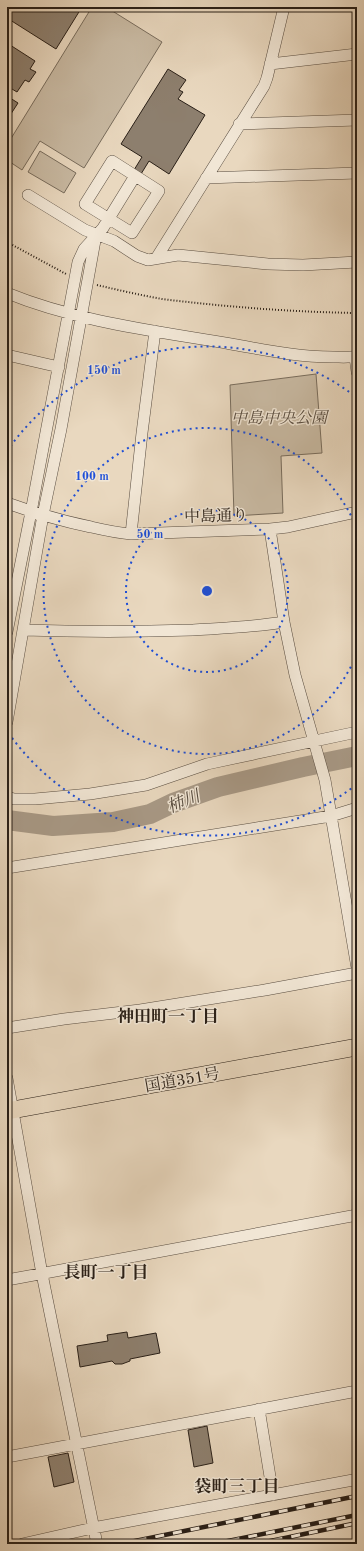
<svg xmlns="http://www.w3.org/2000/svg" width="364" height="1551" font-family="'Old Standard TT','Noto Serif JP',serif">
  <rect width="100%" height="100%" fill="#e9d8bf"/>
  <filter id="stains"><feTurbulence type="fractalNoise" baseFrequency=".005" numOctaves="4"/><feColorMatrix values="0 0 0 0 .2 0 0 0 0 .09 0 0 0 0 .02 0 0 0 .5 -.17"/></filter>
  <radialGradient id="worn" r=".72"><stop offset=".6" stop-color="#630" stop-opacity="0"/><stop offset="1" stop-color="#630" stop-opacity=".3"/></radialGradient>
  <!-- green -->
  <path fill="#c8b9a2" stroke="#786c5c" d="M 92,7 L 106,7 L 162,42 L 84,168 L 40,141 L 22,170 L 7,160 L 7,145 Z
    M 40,151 L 76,173 L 64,193 L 28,172 Z
    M 316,374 L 322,453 L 281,456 L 283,513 L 234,516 L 230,385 Z"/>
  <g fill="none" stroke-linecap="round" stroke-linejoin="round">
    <!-- river -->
    <path stroke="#a89986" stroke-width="20" d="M 7,820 L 53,826 L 113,822 L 150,814 L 173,803 L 218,787 L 303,767 L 357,756"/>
  </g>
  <!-- building -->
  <path fill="#8d7f6e" stroke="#291f17" d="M 7,7 L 82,7 L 56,49 L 7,18 Z
    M 7,43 L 35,61 L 30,69 L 36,72 L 29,82 L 25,80 L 17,92 L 7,86 Z
    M 168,69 L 186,80 L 179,90 L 183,92 L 178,99 L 205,115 L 169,174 L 149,161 L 141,174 L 134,170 L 142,157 L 121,144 Z
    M 7,96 L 18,103 L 7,120 Z
    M 127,1332 L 128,1338 L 156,1333 L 160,1353 L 130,1359 L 130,1361 L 122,1364 L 115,1364 L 112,1361 L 80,1367 L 77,1346 L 108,1341 L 107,1335 Z
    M 207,1426 L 213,1463 L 194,1467 L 188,1430 Z
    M 68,1453 L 74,1482 L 54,1487 L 48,1457 Z"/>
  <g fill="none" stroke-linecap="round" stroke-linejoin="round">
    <defs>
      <path id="minor" d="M 270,64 L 357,54
        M 239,124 L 357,120
        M 112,161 L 159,191 L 132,233 L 85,204 Z
        M 206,178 L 357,173
        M 28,195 L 85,230 L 114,241 L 137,256 L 148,260 L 178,255 L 268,264 L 303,265 L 357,262
        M 157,257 L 264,86 L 267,78 L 284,7
        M 7,293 C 78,322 156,331 231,344 C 265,350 298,357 333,357 C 341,357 349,358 357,356
        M 7,355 L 59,367
        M 355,357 L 357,372
        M 7,503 C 35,513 62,521 91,527 C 104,530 117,533 131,534 L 270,529 L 288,527 L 357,512
        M 270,529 L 284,622 L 295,675 L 325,780 L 357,968
        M 131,534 L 142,433 L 155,331
        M 23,630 C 80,632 136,632 193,630 C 224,628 254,627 284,622
        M 7,632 L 31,512 L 78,262 L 84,249 L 103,228 L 135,176
        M 7,722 L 43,515 L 61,429 L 96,235
        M 7,797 L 14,799 L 35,799 L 90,794 L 146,785 L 207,764 L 357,732
        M 7,868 L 331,816 L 357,808
        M 7,1028 L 64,1019 L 140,1010 L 265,990 L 357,973
        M 7,1078 L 42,1274 L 97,1544
        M 7,1280 L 357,1215
        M 259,1409 L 273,1495
        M 7,1457 L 357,1391
        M 22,1544 L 93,1528 L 353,1480"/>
      <path id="highway" d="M 7,1111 L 357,1047"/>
    </defs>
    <!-- minor casing -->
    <use href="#minor" stroke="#594d41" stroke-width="12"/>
    <!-- highway casing -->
    <use href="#highway" stroke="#291f17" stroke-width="18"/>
    <!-- path -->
    <path stroke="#291f17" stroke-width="2" stroke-dasharray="1 2" stroke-linecap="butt" d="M 7,242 L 66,274
      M 97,285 C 118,290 140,295 162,299 C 227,307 292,312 357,313"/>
    <!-- minor -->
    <use href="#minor" stroke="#f1e6d5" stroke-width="11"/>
    <!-- highway -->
    <use href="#highway" stroke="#e9d8bf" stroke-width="17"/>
    <defs>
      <path id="rail" d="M 120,1544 L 357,1496
        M 213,1544 L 357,1515
        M 256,1544 L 357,1523"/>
    </defs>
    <!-- rail casing -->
    <use href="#rail" stroke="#291f17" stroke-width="4.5"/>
    <!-- rail -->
    <use href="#rail" stroke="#f1e6d5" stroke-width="3" stroke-dasharray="9" stroke-linecap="butt"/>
  </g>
  <!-- distance rings -->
  <g fill="none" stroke="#1d4ed8" stroke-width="2" stroke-dasharray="2 4">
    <circle cx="207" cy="591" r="81"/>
    <path d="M356 656A163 163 0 1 1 356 526"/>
    <path d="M356 785A244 244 0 0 1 7 731M7 451A244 244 0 0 1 356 397"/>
  </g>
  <g text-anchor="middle" stroke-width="3" stroke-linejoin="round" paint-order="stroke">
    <!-- park labels -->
    <g font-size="16" font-style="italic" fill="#594d41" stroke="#f1e6d5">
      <text x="279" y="423">中島中央公園</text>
    </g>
    <!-- street labels -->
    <g font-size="16" fill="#291f17" stroke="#f1e6d5">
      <text transform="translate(216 515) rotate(-2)" y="6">中島通り</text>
      <text transform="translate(182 1079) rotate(-10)" y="6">国道351号</text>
    </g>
    <!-- water labels -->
    <g font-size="17" font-style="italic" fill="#554a3e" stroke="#f1e6d5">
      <text transform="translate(183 801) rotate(-22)" y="6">柿川</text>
    </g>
    <!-- neighbourhood labels -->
    <g font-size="17" font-weight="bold" fill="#291f17" stroke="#f1e6d5">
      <text x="168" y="1022">神田町一丁目</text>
      <text x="106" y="1278">長町一丁目</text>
      <text x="237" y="1492">袋町三丁目</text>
    </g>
  </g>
  <circle cx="207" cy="591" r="6" fill="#1d4ed8" stroke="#f1e6d5" stroke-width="2"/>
  <g font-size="12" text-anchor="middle" font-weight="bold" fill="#1d4ed8" stroke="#f1e6d5" stroke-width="3" stroke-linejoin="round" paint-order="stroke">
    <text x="104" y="374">150 m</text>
    <text x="92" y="480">100 m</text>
    <text x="150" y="538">50 m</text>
  </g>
  <!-- margin -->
  <rect width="364" height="1551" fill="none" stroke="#e9d8bf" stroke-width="24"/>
  <rect x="8" y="8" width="348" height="1535" fill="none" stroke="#291f17" stroke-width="2"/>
  <rect x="12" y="12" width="340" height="1527" fill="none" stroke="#291f17"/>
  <rect width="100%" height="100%" filter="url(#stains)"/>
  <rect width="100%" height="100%" fill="url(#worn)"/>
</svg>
